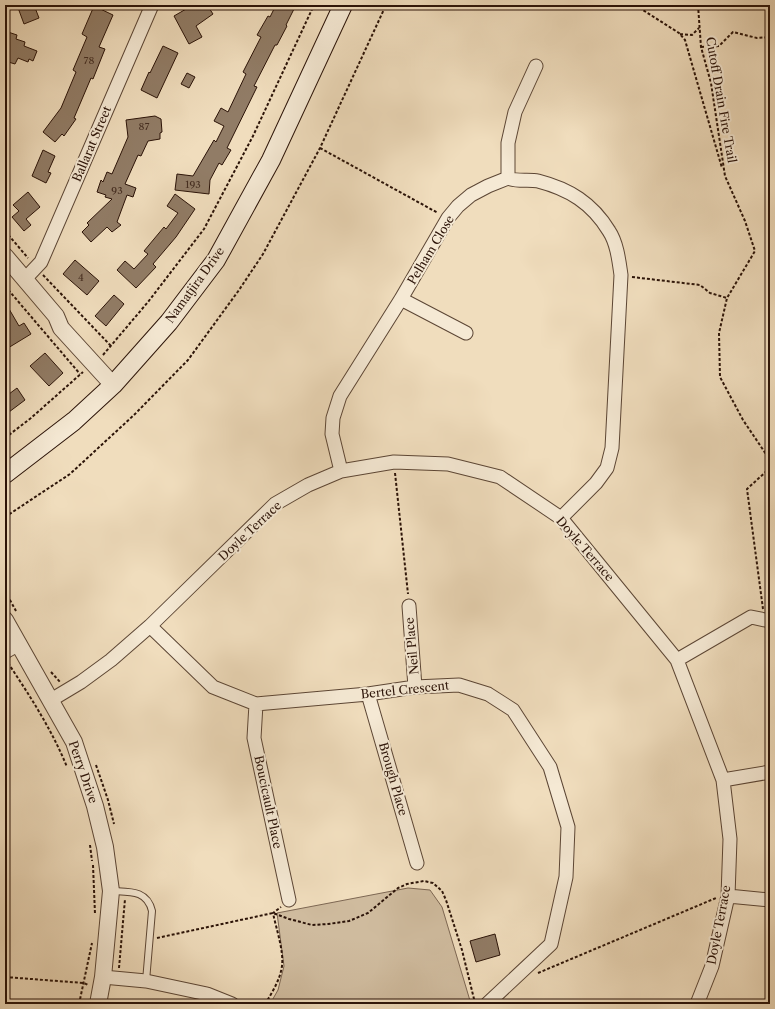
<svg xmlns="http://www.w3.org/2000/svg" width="775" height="1009" font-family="'Libre Caslon Text',serif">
  <rect width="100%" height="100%" fill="#f0ddbd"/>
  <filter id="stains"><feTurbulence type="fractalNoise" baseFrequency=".005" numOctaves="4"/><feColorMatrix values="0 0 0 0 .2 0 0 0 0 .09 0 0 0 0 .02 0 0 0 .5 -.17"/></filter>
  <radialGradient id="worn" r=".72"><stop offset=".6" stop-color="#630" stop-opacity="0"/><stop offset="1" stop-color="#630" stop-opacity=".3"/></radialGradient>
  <!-- green -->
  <path fill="#cfbb9e" stroke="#7d6753" d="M 408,888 L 430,890 L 442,907 L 471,1004 L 270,1004 L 278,990 L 284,966 L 277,913 Z"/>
  <!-- building -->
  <path fill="#917c66" stroke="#2b1308" d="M 17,5 L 34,5 L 39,18 L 24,24 Z
    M 193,5 L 207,5 L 213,14 L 196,26 L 202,37 L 189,44 L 174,16 Z
    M 276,5 L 296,5 L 286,25 L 287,26 L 277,45 L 275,45 L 254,86 L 257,87 L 227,148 L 231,150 L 222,165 L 219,163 L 210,180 L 209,194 L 175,190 L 177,174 L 193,176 L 214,140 L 216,142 L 224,126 L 214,121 L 221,108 L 228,112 L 246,74 L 243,72 L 261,37 L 257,35 L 268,16 L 270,17 Z
    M 94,6 L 113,15 L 99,47 L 105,49 L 93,79 L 91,78 L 74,118 L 76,119 L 64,136 L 62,134 L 55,142 L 43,132 L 61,108 L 76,72 L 73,70 L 87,37 L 82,34 Z
    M 5,31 L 17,35 L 16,39 L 25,42 L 24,46 L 37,51 L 33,61 L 29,59 L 28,62 L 18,58 L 15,64 L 5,61 Z
    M 163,46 L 178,53 L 157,98 L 141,90 L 149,72 L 150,73 Z
    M 187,73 L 195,77 L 189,88 L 181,84 Z
    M 155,116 L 161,119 L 162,132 L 160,133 L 160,139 L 148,141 L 141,156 L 138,155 L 125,184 L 136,188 L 133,197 L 127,195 L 117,222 L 121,225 L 112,232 L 107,227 L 91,242 L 82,232 L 89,225 L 87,223 L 112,199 L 105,197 L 106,195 L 97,192 L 101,180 L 103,182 L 107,172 L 112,174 L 128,137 L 126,120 Z
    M 43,150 L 55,156 L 48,172 L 51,173 L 46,183 L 32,176 Z
    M 28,192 L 40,207 L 26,219 L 31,225 L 24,231 L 12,217 L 19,211 L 13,205 Z
    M 175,194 L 195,209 L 176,237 L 153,264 L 156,267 L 136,288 L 117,270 L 125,261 L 134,269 L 148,254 L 144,251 L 164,227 L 166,229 L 178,213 L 167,206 Z
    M 75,260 L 99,281 L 87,295 L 63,274 Z
    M 114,295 L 124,304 L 106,326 L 95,316 Z
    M 5,302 L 19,326 L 24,323 L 31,334 L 8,348 L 5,343 Z
    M 45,353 L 63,373 L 49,386 L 30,366 Z
    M 17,388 L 25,400 L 5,415 L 5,397 Z
    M 495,934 L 500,955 L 476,962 L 470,941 Z"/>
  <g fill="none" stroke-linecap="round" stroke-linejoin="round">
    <defs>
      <path id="service" d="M 112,891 C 130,892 147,890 152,911 L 146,981"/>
      <path id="minor" d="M 508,178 L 508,143 L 515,112 L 536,66
        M 25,279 L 41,262 L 152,5
        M 401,299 L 466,333
        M 341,471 L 332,434 L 333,418 L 340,396 L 401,299 L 448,218 L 458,206 L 471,195 L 488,186 L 508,178 C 517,182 529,179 538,181 C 569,189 592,203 609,231 C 617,243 619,261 621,275 L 612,448 L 607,468 L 596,483 L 561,518
        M 409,606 L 415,687
        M 150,626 L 213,687 L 256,704 L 368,694 L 415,687 L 459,685 L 488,694 L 513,710 L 550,767 L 568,827 L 566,877 L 551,944 L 487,1004
        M 5,652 L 19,644
        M 677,660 L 751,617 L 770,621
        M 368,694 L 417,863
        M 51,700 L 81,682 L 111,660 L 150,626 L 275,504 L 308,485 L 341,471 L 394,462 L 448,464 L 500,477 L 561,518 L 677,660 L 723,780 L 730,839 L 728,896 L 712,966 L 697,1004
        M 256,704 L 254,738 L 289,900
        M 723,780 L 770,772
        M 728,896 L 770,900
        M 103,977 L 146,981 L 207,994 L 232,1004"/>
      <path id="tertiary" d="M 5,256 L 56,316 L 61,328 L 113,385
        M 5,620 L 74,742 L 95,806 L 105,847 L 111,891 L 103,977 L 98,1004"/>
      <path id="secondary" d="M 5,474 L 74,421 L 113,385 L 169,322 L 216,260 L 271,160 L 343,5"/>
    </defs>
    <!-- service casing -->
    <use href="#service" stroke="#5c4635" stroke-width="8"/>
    <!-- minor casing -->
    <use href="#minor" stroke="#5c4635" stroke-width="15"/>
    <!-- tertiary casing -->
    <use href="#tertiary" stroke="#5c4635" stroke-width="18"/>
    <!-- secondary casing -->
    <use href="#secondary" stroke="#2b1308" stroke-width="20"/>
    <!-- path -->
    <path stroke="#2b1308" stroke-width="2" stroke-dasharray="3 2" stroke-linecap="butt" d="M 635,5 L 679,33 L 685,40 L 722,168
      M 698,5 L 701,47 L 711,83 L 725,176 L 745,221 L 755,251 L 727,298 L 719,333 L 720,377 L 743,420 L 770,460
      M 680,34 L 692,35 L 699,28
      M 701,47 L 719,46 L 733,32 L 757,38 L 770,37
      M 320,148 L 438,213
      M 5,231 L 28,258
      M 43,275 L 111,346
      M 632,277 L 700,285 L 710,293 L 727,298
      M 5,286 L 80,374
      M 103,355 L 148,302 L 204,229 L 253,136 L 314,5
      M 5,438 L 31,418 L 83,372
      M 395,473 L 408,594
      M 5,517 L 70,474 L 134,415 L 188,360 L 239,290 L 263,254 L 320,148 L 386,5
      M 5,591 L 16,611
      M 763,609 L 747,489 L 770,468
      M 8,663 C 30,696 52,730 67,767
      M 51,672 L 60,682
      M 96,765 L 108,800 L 114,824
      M 90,845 L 92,861
      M 93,865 L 95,914
      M 157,938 L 273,913 L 289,919 L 312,925 L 328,924 L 349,921 L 368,913 L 398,888 L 407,884 L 424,881 L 433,883 L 442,891 L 446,900 L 462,950 L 475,1003
      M 119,968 L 125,899
      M 538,973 L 716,898
      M 5,977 L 84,983 L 88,985
      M 79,1004 L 92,943
      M 265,1004 C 272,993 280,980 282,966 C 284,951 276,928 273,913 L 281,907"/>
    <!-- service -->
    <use href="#service" stroke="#f5e9d4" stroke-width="6"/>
    <!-- minor -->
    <use href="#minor" stroke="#f5e9d4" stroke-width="13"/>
    <!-- tertiary -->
    <use href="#tertiary" stroke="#f5e9d4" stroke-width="16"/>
    <!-- secondary -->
    <use href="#secondary" stroke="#f5e9d4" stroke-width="18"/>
  </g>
  <g text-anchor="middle" stroke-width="4" stroke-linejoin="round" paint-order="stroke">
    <!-- number labels -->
    <g font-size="10" fill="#442d20">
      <text x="89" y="64">78</text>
      <text x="144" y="130">87</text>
      <text x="193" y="188">193</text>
      <text x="117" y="194">93</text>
      <text x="81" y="281">4</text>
    </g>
    <!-- street labels -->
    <g font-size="12" fill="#2b1308" stroke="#f5e9d4">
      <text transform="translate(721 100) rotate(80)" y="4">Cutoff Drain Fire Trail</text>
      <text transform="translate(92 144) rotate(-67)" y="4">Ballarat Street</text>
      <text transform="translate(431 250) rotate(-59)" y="4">Pelham Close</text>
      <text transform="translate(195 285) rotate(-54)" y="4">Namatjira Drive</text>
      <text transform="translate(250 531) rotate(-43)" y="4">Doyle Terrace</text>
      <text transform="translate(585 549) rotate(49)" y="4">Doyle Terrace</text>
      <text transform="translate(412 646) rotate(-95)" y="4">Neil Place</text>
      <text transform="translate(405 690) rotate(-6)" y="4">Bertel Crescent</text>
      <text transform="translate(83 772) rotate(71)" y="4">Perry Drive</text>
      <text transform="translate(393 779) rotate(74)" y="4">Brough Place</text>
      <text transform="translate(268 802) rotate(78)" y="4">Boucicault Place</text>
      <text transform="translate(719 925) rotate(-79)" y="4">Doyle Terrace</text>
    </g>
  </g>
  <!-- margin -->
  <rect width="775" height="1009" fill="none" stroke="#f0ddbd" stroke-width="20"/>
  <rect x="6" y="6" width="763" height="997" fill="none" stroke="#2b1308" stroke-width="2"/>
  <rect x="10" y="10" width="755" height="989" fill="none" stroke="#2b1308"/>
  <rect width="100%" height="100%" filter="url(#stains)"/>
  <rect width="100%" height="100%" fill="url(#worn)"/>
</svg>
